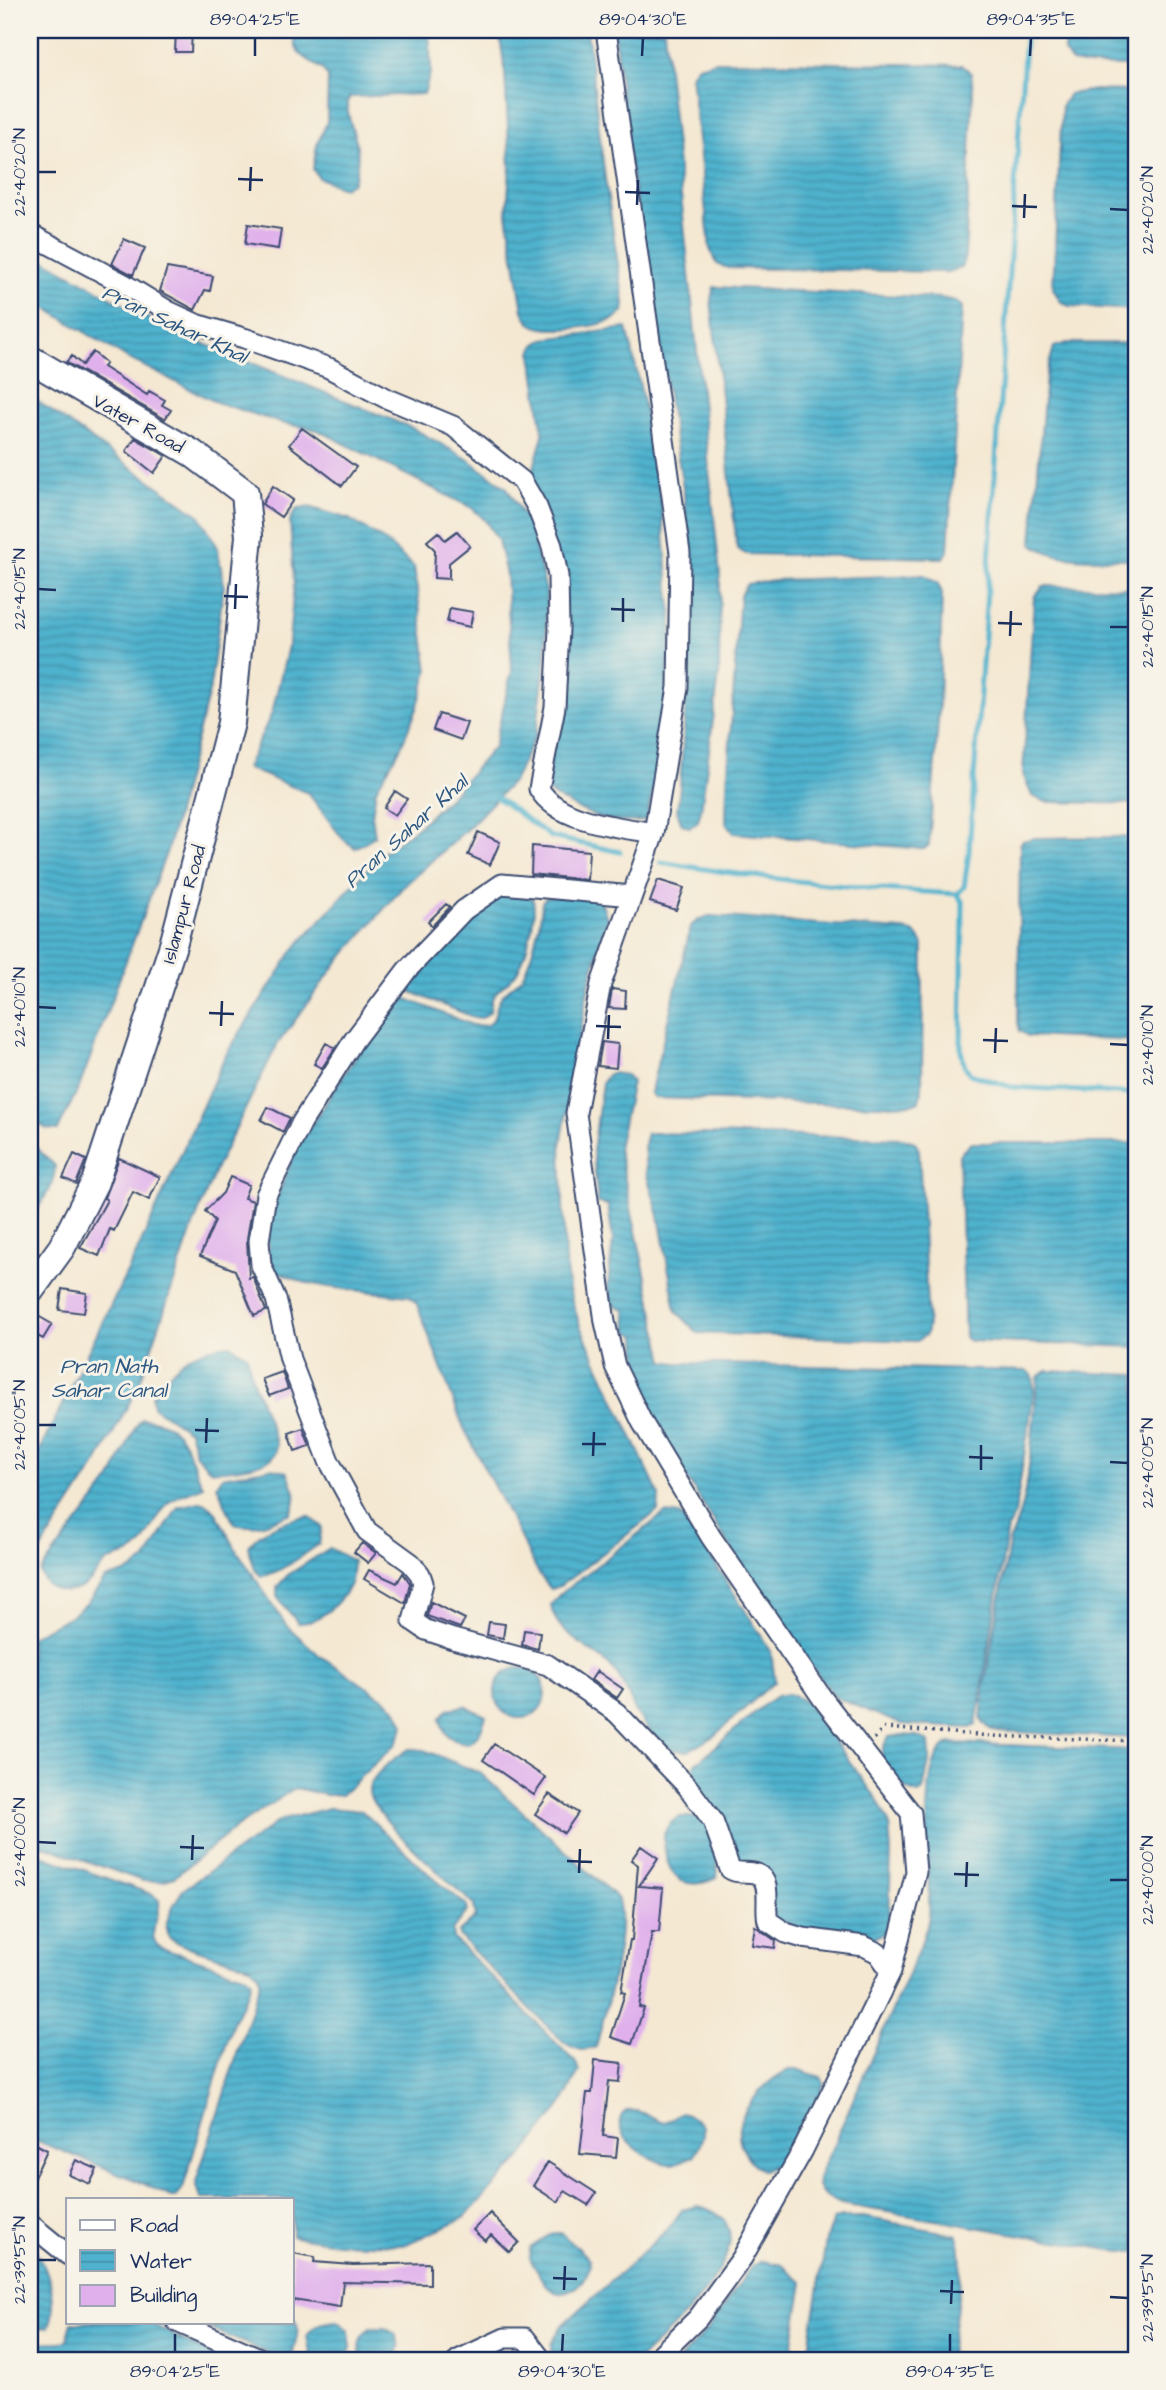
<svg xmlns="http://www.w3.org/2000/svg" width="1166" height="2390" font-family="'Architects Daughter',sans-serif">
  <defs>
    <pattern id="water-rules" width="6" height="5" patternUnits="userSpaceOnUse" patternTransform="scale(1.75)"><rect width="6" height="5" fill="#50b2ce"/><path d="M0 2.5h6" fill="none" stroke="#4291aa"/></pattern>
  </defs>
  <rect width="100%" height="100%" fill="#f7f3e8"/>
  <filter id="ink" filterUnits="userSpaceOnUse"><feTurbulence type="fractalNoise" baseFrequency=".0143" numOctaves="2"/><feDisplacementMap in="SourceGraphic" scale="14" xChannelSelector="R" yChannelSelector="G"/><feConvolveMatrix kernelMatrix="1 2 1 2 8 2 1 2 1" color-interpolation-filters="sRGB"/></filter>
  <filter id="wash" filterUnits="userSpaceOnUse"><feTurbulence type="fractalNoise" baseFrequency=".00686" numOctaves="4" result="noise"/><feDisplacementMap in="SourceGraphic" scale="28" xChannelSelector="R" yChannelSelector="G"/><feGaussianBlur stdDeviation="1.57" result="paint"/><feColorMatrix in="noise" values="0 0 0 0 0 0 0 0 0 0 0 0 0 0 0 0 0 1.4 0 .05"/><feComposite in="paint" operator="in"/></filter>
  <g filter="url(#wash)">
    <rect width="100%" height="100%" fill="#f4e8d2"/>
    <!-- water -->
    <path fill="url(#water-rules)" stroke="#367096" stroke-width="2" d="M 294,30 L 429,30 L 431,71 L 424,94 L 349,97 C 344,117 355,128 357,147 C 359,160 357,170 353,182 L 343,188 L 319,178 L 313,169 L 317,145 L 327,122 L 328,77 L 323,70 L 300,54 L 295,46 Z
      M 499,30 L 587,30 L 605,178 L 624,303 L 623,312 C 618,316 614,320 609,321 C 593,327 546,334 532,324 C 527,321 526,316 523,311 L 507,214 L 510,166 L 505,72 Z
      M 614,30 L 664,30 L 720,575 L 719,675 L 701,810 L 698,821 L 690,827 L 682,824 L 677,811 L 680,786 L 689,653 L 690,563 L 684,494 L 627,145 Z
      M 1064,30 L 1136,30 L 1136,66 L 1090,65 L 1072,62 L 1064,52 Z
      M 716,61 L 962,65 L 971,73 L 973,91 L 965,256 L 961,268 L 948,272 L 728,268 L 717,264 L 710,249 L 691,74 L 698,66 Z
      M 1095,90 L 1136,91 L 1136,310 L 1069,306 L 1060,301 L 1053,288 L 1062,105 L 1069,94 Z
      M 30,252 L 168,329 L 412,428 L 466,458 L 507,488 L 530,527 L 546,590 L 546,655 L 536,734 L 514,780 L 468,828 L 402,888 L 337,963 L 277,1045 L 217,1166 L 192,1229 L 139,1385 L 97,1463 L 30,1566 L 30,1470 L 136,1254 L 225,1056 L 294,949 L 380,855 L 421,824 L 453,794 L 494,747 L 512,670 L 506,575 L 498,540 L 485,520 L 472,508 L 318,430 L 281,423 L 216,402 L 125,357 L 30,298 Z
      M 714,287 L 941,298 L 955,301 L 962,307 L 948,551 L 944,558 L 746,554 L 737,549 L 711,299 Z
      M 627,328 L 641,390 L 661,502 L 672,620 L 661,756 L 646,820 C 609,828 576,809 546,791 L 565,661 L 531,478 L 543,435 L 532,353 L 535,345 L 544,339 Z
      M 1067,343 L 1136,343 L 1136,559 C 1105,558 1057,564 1032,543 L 1046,375 L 1054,347 Z
      M 30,396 L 200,516 L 217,546 L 224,584 L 210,688 L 168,848 L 80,1085 L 58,1130 L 47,1129 L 30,1119 Z
      M 309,507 L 349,519 L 385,541 L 414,567 L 428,671 L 417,709 L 400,749 L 376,789 L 372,815 L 375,836 L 355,848 L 343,839 L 308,793 L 246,768 L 272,713 L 289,642 L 294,584 L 290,520 L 297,509 Z
      M 924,575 L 938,584 L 942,593 L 939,708 L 929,845 L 924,849 L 734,833 L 726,823 L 727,786 L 740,595 L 747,584 L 774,580 Z
      M 1043,586 L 1136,588 L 1136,804 L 1046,802 L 1032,796 L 1023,774 L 1034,597 Z
      M 1136,837 L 1136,1041 L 1028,1036 L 1020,1031 L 1018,1023 L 1020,846 L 1022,841 L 1035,838 Z
      M 512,892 L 525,893 L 533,900 C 537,916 526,959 516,973 C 505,989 490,988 490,1012 L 482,1018 L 473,1017 L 409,991 L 409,984 L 414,977 L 471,910 L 495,897 Z
      M 547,897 L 596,898 L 602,904 L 607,918 L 588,988 L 561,1145 L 565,1260 L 569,1290 L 580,1326 L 659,1495 L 658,1511 L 560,1586 L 551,1589 L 540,1576 L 463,1426 L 417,1304 L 409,1296 L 329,1287 L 303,1282 L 274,1270 L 269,1262 L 267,1224 L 296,1149 L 382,1016 L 392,1003 L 402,997 L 472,1025 C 503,1029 490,1011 502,996 C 507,989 517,984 522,977 C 532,959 541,922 542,902 Z
      M 709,916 L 902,930 C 914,931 918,934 923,945 L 922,1091 L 919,1101 L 912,1104 L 885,1105 L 655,1098 L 651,1094 L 653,1082 L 691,926 L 698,920 Z
      M 611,1073 L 626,1075 L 632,1082 L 618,1148 L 664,1361 L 676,1363 L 1027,1371 L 1033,1376 L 1034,1391 L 1015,1514 L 1008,1528 L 976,1725 L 970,1728 L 900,1724 L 835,1697 L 777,1620 L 677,1463 L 631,1374 L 638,1358 L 637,1336 L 628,1331 L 625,1310 L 612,1304 L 608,1286 L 613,1240 L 608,1205 L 598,1203 L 593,1152 L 602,1083 L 607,1075 Z
      M 647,1133 L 903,1138 L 915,1142 L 919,1150 L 928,1324 L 926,1335 L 917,1341 L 698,1333 L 676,1311 L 659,1216 L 646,1172 L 644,1144 Z
      M 30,1142 L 55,1166 L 53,1183 L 30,1222 Z
      M 971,1143 L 1136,1143 L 1136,1347 L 971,1341 L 965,1338 L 959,1155 Z
      M 231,1345 L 247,1355 L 252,1378 L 276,1442 C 276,1443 276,1452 275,1453 C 270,1467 224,1471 211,1470 L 196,1455 L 189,1431 L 153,1407 L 152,1395 C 161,1388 166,1377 174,1369 C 188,1353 211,1346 231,1345 Z
      M 1047,1371 L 1136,1375 L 1136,1738 L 997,1731 L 990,1729 L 981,1720 L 985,1683 L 1010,1540 C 1031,1496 1032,1426 1038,1377 Z
      M 142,1419 C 187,1421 186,1453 203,1486 C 193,1491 177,1495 169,1502 C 158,1513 152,1531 143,1543 C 131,1557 125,1554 110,1560 C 101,1565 98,1572 92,1579 C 76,1597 48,1596 40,1572 L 111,1479 L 136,1426 Z
      M 271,1468 L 287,1472 C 295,1489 299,1496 291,1513 C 276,1519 249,1533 233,1522 L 217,1485 L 222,1477 Z
      M 200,1502 L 206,1504 L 215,1511 L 234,1546 L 286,1625 L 319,1655 L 387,1701 L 397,1710 L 404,1725 L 396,1744 L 341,1795 L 326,1795 L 295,1788 L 238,1826 L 174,1877 L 162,1881 L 143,1881 L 30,1841 L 30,1637 L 69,1617 L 88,1602 L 105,1579 L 128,1572 L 146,1560 L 178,1507 Z
      M 665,1513 L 679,1515 L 689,1523 L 771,1651 L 775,1681 L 714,1736 L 688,1751 L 666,1749 C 656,1737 642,1724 635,1710 C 627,1694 623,1680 611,1667 C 591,1647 555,1635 551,1605 L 559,1595 Z
      M 309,1516 L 322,1527 L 319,1544 C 308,1552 273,1577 261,1576 L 255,1570 L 248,1546 C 265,1527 285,1520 309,1516 Z
      M 330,1548 L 353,1561 C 352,1568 353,1577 350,1584 C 341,1602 319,1624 298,1623 L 277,1597 L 277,1587 L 288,1575 Z
      M495 1693a25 25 0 1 1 50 0a25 25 0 1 1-50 0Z
      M 787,1694 L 801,1699 L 808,1705 L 877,1799 L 889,1823 L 891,1853 L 889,1919 L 887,1930 C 864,1953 801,1929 774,1919 L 758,1866 L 738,1860 L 732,1854 L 724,1830 L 692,1777 L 695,1763 L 701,1759 L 766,1703 L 777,1696 Z
      M 465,1706 L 486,1716 C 483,1725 480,1735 472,1741 C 466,1746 452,1740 447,1734 C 443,1730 442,1724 440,1719 L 448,1709 Z
      M 901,1735 L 918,1736 L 929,1742 L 930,1757 L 923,1791 L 919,1794 C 895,1788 870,1761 889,1737 Z
      M 951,1743 L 1136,1750 L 1136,2252 L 1110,2250 L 841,2204 C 810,2190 814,2182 829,2155 L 921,1944 C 924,1934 929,1923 929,1913 C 931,1880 914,1754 951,1743 Z
      M 409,1749 L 424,1750 L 480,1773 L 617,1898 C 629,1927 605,2013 596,2047 C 583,2053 575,2049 563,2042 L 460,1937 L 458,1933 L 476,1917 L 474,1905 C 454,1885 369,1814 369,1791 C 369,1776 397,1756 409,1749 Z
      M 329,1808 L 362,1811 L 430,1875 L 466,1905 L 468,1910 L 452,1931 L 453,1938 L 576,2063 L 579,2071 L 563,2103 L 519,2160 L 464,2218 L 404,2245 L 338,2243 L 294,2237 L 292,2236 L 292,2199 L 201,2199 L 196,2182 L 259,1985 C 260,1976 258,1971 250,1966 L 185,1946 L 169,1938 L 166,1924 L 174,1904 L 183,1890 L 279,1821 Z
      M 679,1817 C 687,1817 695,1816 702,1819 C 715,1826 719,1864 717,1878 C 691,1889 672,1885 666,1855 C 662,1837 662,1827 679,1817 Z
      M 30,1851 L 151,1894 L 159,1900 C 162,1918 143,1935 161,1948 L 247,1976 L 251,1981 L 248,1992 L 233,2022 L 183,2188 L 176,2197 L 171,2197 L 140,2182 L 30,2138 Z
      M 796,2069 L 821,2077 L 824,2083 C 819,2101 794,2147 781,2160 C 776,2166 770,2169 762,2170 C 749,2163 738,2146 739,2130 C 740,2108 774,2070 796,2069 Z
      M 626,2111 L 638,2111 L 663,2123 L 682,2113 C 710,2123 706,2135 694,2156 C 687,2158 679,2163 672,2164 C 652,2165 602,2131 626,2111 Z
      M 698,2206 C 786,2229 667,2333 638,2360 L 551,2360 L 551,2344 L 561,2327 L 668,2229 L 682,2210 Z
      M 842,2217 L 863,2217 L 957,2235 C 967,2261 953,2331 949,2360 L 807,2360 L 827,2235 L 834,2219 Z
      M 553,2233 L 561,2233 L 589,2259 C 594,2272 574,2295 559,2293 C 547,2291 541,2278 536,2269 C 531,2261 528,2257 530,2248 Z
      M 30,2246 C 49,2265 59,2301 49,2327 L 30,2329 Z
      M 762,2261 L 782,2265 L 803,2283 L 790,2360 L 679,2360 L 708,2329 L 751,2267 Z
      M 292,2314 C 302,2326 296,2339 293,2353 L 286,2357 L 277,2357 L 211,2329 L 209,2322 L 292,2322 Z
      M 338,2321 L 349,2331 L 351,2348 L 348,2360 L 317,2360 L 310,2353 L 307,2336 C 315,2323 324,2322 338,2321 Z
      M 72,2322 L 148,2322 L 221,2360 L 30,2360 L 30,2345 C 42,2340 54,2344 67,2341 Z
      M 370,2328 L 385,2328 L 395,2334 L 399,2346 L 396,2360 L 364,2360 C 356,2348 359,2337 370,2328 Z"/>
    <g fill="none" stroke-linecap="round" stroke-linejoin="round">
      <!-- stream -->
      <path stroke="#50b2ce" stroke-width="5" d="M 492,794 L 551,837 L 620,852
        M 661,862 C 759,879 858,889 957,894 L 963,903 L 961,1050 L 964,1064 L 970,1074 L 1011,1087 L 1136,1094
        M 957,894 L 964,887 L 969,852 L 1025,41"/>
    </g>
    <g id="blocks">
      <!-- building -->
      <path fill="#e0b0ec" d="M 176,30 L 192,30 L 191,52 L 175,52 Z
        M 248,224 L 281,229 L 278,249 L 245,244 Z
        M 124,239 L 145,248 L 133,275 L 112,264 Z
        M 167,268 L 213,276 L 210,291 L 205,290 L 195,310 L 160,291 Z
        M 93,352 L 106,363 L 103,367 L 147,395 L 149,391 L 165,400 L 162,405 L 171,410 L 165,419 L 66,362 L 72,356 L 82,365 Z
        M 302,428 L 356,467 L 342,486 L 289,445 Z
        M 135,438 L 166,456 L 154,473 L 126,451 Z
        M 273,486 L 293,500 L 281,517 L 262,504 Z
        M 457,531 L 470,546 L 449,563 L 449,579 L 434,578 L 435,550 L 427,541 L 438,532 L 445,540 Z
        M 450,608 L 473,612 L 470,627 L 447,622 Z
        M 439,714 L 467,723 L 461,740 L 433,730 Z
        M 395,791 L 407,799 L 395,815 L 384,808 Z
        M 478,832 L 500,842 L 490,865 L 468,855 Z
        M 532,846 L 589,851 L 587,880 L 531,874 Z
        M 658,880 L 684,888 L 676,910 L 650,902 Z
        M 446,904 L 450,907 L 432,926 L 428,922 Z
        M 612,989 L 626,991 L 625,1009 L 609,1008 Z
        M 602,1042 L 618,1044 L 616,1068 L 598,1066 Z
        M 326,1043 L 335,1048 L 322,1068 L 314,1064 Z
        M 268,1107 L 290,1118 L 283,1132 L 261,1120 Z
        M 74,1154 L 86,1160 L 76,1184 L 63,1178 Z
        M 119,1158 L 160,1177 L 149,1200 L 133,1192 L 114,1231 L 110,1229 L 99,1256 L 80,1248 L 107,1200 L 104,1198 Z
        M 230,1177 L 249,1185 L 244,1198 L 253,1201 L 247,1239 L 249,1278 L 253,1277 L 266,1311 L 254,1316 L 235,1270 L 200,1256 L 215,1221 L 205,1211 L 223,1193 Z
        M 62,1289 L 87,1293 L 84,1313 L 59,1310 Z
        M 38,1316 L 52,1324 L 43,1339 L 30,1332 Z
        M 282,1372 L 288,1389 L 269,1396 L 262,1379 Z
        M 303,1428 L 310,1446 L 295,1451 L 289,1433 Z
        M 362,1543 L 376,1553 L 368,1563 L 354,1552 Z
        M 369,1570 L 397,1583 L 403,1573 L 410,1583 L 405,1603 L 364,1579 Z
        M 431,1602 L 465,1619 L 460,1628 L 427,1616 Z
        M 489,1622 L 505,1624 L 503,1638 L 487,1635 Z
        M 524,1630 L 540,1632 L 538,1649 L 522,1645 Z
        M 597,1671 L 623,1689 L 617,1698 L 591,1680 Z
        M 494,1744 L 546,1778 L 534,1795 L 483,1760 Z
        M 549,1794 L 578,1813 L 564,1833 L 535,1814 Z
        M 641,1846 L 658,1858 L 639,1886 L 663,1888 L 659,1932 L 652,1932 L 639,2007 L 644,2008 L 632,2044 L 611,2037 L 625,1993 L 621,1992 L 630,1940 L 632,1940 L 638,1865 L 631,1860 Z
        M 755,1926 L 776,1941 L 775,1948 L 752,1945 Z
        M 595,2060 L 622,2063 L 620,2082 L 609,2081 L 603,2136 L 618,2138 L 616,2157 L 580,2154 L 587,2093 L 592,2093 Z
        M 30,2141 L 47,2150 L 30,2186 Z
        M 76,2160 L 97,2169 L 90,2184 L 69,2175 Z
        M 548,2162 L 596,2193 L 588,2205 L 565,2191 L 558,2202 L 533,2186 Z
        M 490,2213 L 519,2242 L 509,2252 L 491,2235 L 485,2241 L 473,2230 Z
        M 292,2253 L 315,2257 L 314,2262 L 353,2265 L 430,2263 L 430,2284 L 343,2282 L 340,2307 L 292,2300 Z"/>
    </g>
  </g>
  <g filter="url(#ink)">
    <use href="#blocks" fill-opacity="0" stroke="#3c4b6f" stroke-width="2"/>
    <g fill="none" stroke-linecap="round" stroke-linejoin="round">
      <defs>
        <path id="street" d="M 606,30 L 680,553 L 678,687 L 654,833 L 601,984 L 576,1113 L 605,1322 L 615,1366 L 642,1422 L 711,1537 L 823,1699 L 911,1813 L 916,1872 L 891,1971 L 803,2150 L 742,2258 L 698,2318 L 655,2360
          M 30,234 L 126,285 L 170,312 L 196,324 L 244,338 L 329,368 L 386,398 L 453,426 L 522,481 L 537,507 L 552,546 L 558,576 L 559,629 L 555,707 L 539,789 C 558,822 619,827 654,833
          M 632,896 L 502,884 L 464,910 L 407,970 L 354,1040 L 302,1122 L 266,1195 L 259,1241 L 261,1265 L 276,1299 L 290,1359 L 329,1461 L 367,1531 L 411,1563 L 420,1574 L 423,1583 L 413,1621 L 426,1630 L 453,1639 L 548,1665 L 617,1713 L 687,1786 L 713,1821 L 730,1869 C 739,1875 748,1870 757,1874 C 773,1881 764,1908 768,1921 L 786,1933 L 803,1938 L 864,1946 L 878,1953 L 891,1971
          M 30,2224 L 68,2255
          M 177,2322 L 264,2360
          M 458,2360 L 505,2338 L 525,2338 L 542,2360"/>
        <path id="secondary" d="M 30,359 L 192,453 L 245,493 L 249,536 L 231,723 L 173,945 L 95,1182 L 62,1247 L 30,1291"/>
      </defs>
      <!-- street casing -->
      <use href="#street" stroke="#3c4b6f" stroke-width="23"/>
      <!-- secondary casing -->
      <use href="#secondary" stroke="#3c4b6f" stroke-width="30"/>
      <!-- path -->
      <path stroke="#3c4b6f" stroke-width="3.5" stroke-dasharray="2 5" stroke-linecap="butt" d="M 874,1739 L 884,1728 L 992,1736 L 1136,1741"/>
      <!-- street -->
      <use href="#street" stroke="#fff" stroke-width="19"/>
      <!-- secondary -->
      <use href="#secondary" stroke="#fff" stroke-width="26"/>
    </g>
  </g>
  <!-- ticks -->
  <path fill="none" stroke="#1b2f5e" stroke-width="2.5" d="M 255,56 L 255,38M 642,56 L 643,38M 1030,56 L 1031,38M 38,172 L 56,172M 238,179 L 263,180M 250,191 L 251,167M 625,192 L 650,193M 637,205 L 638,180M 1012,206 L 1037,207M 1110,209 L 1128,210M 1024,218 L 1025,194M 38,589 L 56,590M 224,596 L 248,597M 235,609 L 236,584M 611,609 L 635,610M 623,622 L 623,598M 998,623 L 1022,624M 1110,627 L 1128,627M 1010,636 L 1011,611M 38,1007 L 56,1008M 209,1013 L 234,1014M 221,1026 L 222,1001M 596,1026 L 621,1027M 608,1039 L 609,1015M 983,1040 L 1008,1041M 1110,1044 L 1128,1045M 995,1053 L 996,1028M 38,1425 L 56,1425M 195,1430 L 219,1431M 206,1443 L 207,1418M 582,1444 L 606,1444M 593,1456 L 594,1432M 969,1457 L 993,1458M 1110,1462 L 1128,1463M 981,1470 L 981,1445M 38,1842 L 56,1843M 180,1847 L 204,1848M 192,1860 L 193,1835M 567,1861 L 592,1862M 579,1873 L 580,1849M 954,1874 L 979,1875M 1110,1880 L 1128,1880M 966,1887 L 967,1862M 38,2260 L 56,2260M 553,2278 L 577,2279M 564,2290 L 565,2266M 940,2291 L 964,2292M 1110,2297 L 1128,2298M 951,2304 L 952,2280M 175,2352 L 175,2334M 562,2352 L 563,2334M 950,2352 L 950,2334"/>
  <g text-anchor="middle" stroke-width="6" stroke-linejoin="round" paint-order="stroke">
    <!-- street labels -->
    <g font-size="19" fill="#1b2f5e" stroke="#f7f3e8">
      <text transform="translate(139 423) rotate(29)" y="7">Vater Road</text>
      <text transform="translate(183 904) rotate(-75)" y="7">Islampur Road</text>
    </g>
    <!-- water labels -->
    <g font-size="21" font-style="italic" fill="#2b5680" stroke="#f7f3e8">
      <text transform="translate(175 324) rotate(25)" y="7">Pran Sahar Khal</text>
      <text transform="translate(406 831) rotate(-42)" y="7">Pran Sahar Khal</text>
      <text x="109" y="1373">Pran Nath<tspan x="109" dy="24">Sahar Canal</tspan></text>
    </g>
  </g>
  <!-- margin -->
  <rect width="1166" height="2390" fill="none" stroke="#f7f3e8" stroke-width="77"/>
  <!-- legend -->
  <rect x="66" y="2198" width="228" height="126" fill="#f7f3e8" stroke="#9fa5b1" stroke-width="2"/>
  <rect x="80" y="2220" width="35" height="10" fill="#ffffff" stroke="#9fa5b1" stroke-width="2"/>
  <text x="130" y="2232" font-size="21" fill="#1b2f5e">Road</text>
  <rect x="80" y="2250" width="35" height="21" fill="url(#water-rules)" stroke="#9fa5b1" stroke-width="2"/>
  <text x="130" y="2268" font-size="21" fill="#1b2f5e">Water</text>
  <rect x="80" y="2285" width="35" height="21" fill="#e0b0ec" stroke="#9fa5b1" stroke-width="2"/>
  <text x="130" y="2302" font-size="21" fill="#1b2f5e">Building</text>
  <rect x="38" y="38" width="1090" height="2314" fill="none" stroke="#1b2f5e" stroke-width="2.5"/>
  <g font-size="18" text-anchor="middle" fill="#1b2f5e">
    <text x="255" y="25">89°04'25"E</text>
    <text x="643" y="25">89°04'30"E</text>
    <text x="1031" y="25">89°04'35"E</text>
    <text transform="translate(19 172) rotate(-90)" y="6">22°40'20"N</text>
    <text transform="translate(1147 210) rotate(-90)" y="6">22°40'20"N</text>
    <text transform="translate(19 589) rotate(-90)" y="6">22°40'15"N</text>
    <text transform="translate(1147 627) rotate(-90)" y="6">22°40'15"N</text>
    <text transform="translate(19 1007) rotate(-90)" y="6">22°40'10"N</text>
    <text transform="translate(1147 1045) rotate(-90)" y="6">22°40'10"N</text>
    <text transform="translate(19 1425) rotate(-90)" y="6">22°40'05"N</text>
    <text transform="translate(1147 1463) rotate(-90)" y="6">22°40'05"N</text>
    <text transform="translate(19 1842) rotate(-90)" y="6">22°40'00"N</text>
    <text transform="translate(1147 1880) rotate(-90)" y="6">22°40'00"N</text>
    <text transform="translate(19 2260) rotate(-90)" y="6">22°39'55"N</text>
    <text transform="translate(1147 2298) rotate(-90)" y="6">22°39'55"N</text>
    <text x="175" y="2377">89°04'25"E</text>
    <text x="562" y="2377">89°04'30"E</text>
    <text x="950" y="2377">89°04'35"E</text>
  </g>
</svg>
